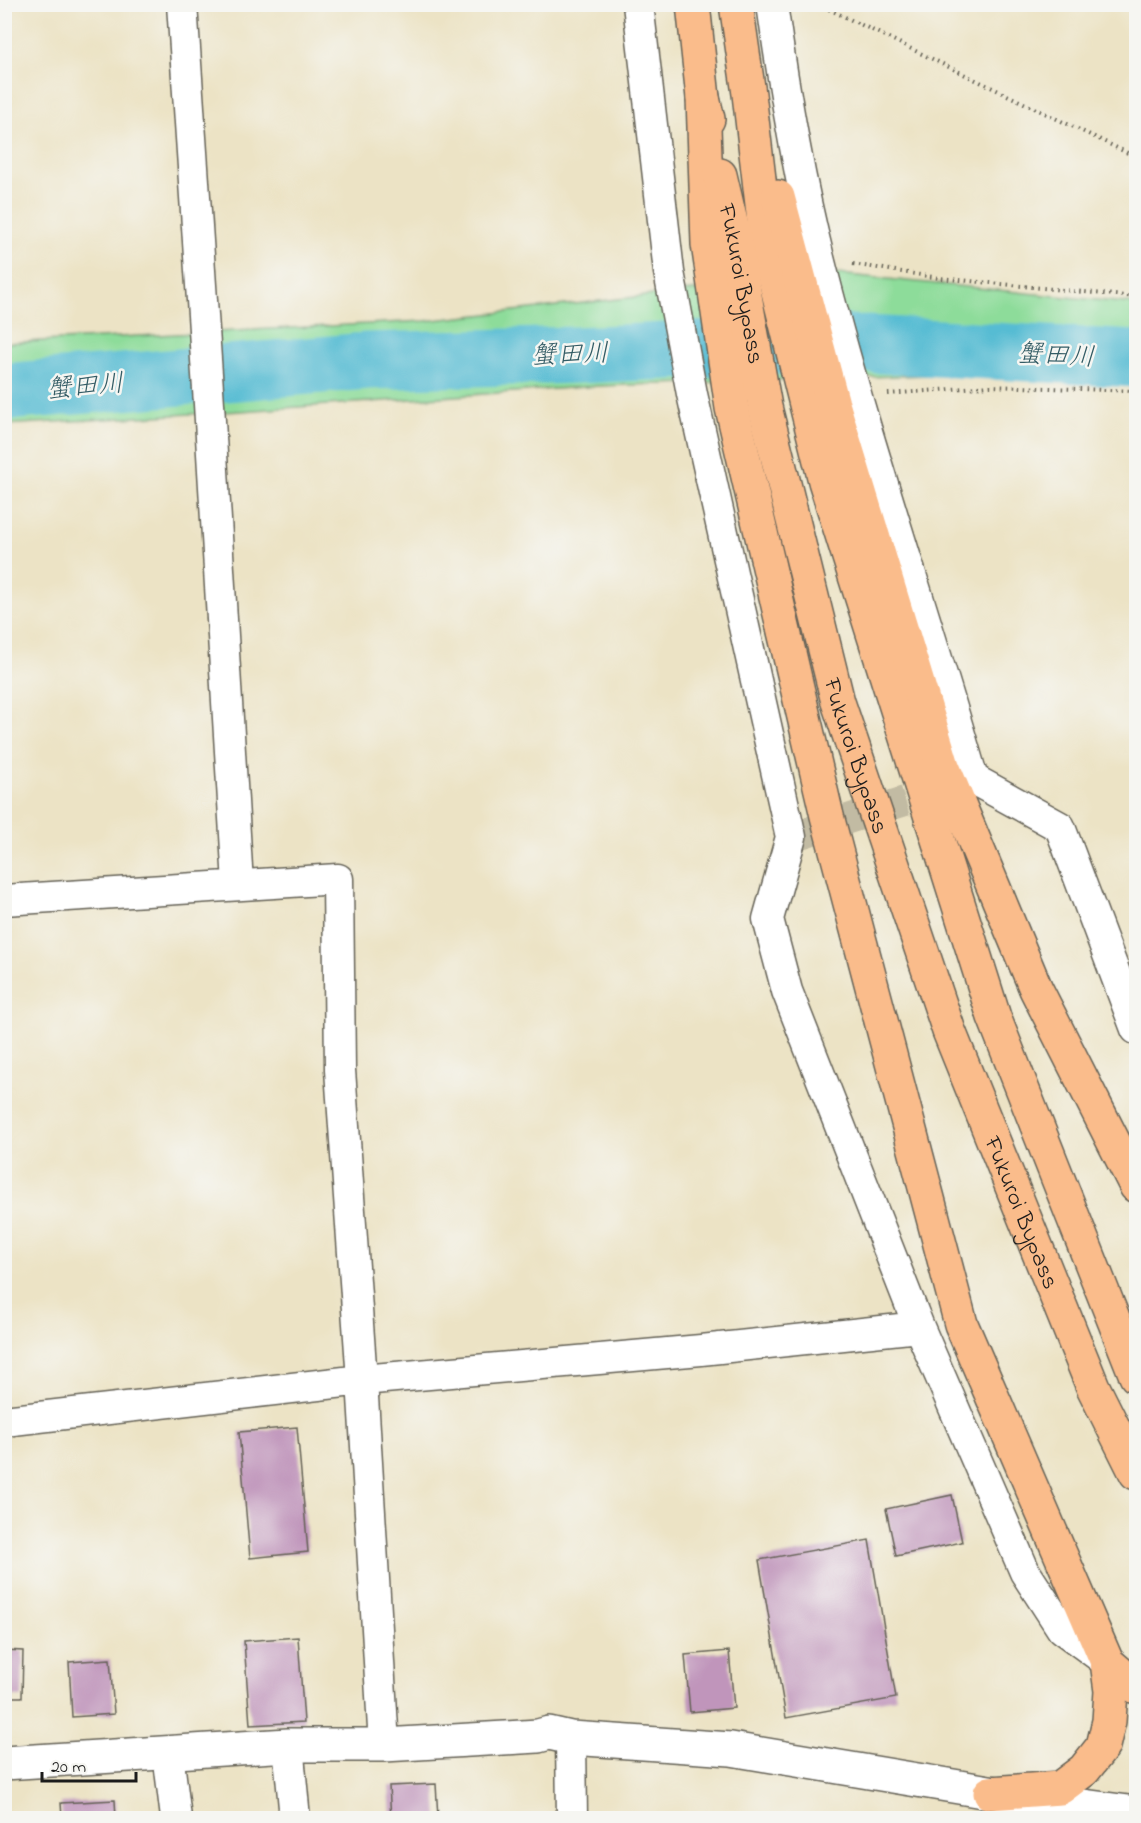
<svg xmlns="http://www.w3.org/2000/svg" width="1141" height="1823" font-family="'Indie Flower','Klee One',sans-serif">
  <rect width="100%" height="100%" fill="#f6f6f2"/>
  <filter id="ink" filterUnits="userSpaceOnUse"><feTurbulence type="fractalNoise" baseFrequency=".0167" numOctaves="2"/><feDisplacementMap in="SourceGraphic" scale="12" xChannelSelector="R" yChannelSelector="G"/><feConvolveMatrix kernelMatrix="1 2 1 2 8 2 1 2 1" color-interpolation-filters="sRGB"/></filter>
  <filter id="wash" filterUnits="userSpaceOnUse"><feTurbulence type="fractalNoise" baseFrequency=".008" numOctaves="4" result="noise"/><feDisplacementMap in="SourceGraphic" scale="24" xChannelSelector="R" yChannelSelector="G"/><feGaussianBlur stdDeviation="1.35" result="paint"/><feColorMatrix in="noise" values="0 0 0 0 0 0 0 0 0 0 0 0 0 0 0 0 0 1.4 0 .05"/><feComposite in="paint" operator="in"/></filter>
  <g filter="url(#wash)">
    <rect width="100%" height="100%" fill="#ece3c5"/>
    <!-- green -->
    <path fill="#8ddc9a" stroke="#547c5b" stroke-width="1.5" d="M 838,274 L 1136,304 L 1136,381 L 928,375 L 599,386 L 241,411 L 5,425 L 5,343 L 425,321 Z"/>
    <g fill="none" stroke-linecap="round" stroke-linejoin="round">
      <!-- river -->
      <path stroke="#56bcd3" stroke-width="57" d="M 4,392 L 367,361 L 576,355 L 848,343 L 1136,359"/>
    </g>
    <g id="blocks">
      <!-- building -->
      <path fill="#c095bb" d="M 297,1427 L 308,1552 L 250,1558 L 239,1432 Z
        M 952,1495 L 962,1542 L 896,1556 L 886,1509 Z
        M 869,1540 L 896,1698 L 786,1718 L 759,1560 Z
        M 298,1637 L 304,1722 L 250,1725 L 244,1641 Z
        M 4,1650 L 23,1651 L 22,1697 L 4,1697 Z
        M 729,1651 L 734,1708 L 690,1712 L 685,1655 Z
        M 110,1659 L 114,1714 L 72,1717 L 69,1662 Z
        M 436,1784 L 438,1818 L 391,1818 L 389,1786 Z
        M 115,1800 L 116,1818 L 62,1818 L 61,1803 Z"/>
    </g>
  </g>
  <g filter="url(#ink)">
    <use href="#blocks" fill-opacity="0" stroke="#656257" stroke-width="1.5"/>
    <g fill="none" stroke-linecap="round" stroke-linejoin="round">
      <!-- minor-tunnel -->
      <path stroke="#c2bba3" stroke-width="30" stroke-dasharray="30 15" stroke-linecap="butt" d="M 791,837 L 946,788"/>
      <defs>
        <path id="minor" d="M 182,4 L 209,404 L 238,884
          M 638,4 L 669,272 L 692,394 L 791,837 L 768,919 L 787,991 L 919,1327 L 1025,1572 L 1062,1629 L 1107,1662
          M 772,4 C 784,90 798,175 819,258 C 863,434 923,605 973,779 L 1060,827 L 1136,1029
          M 4,900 L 338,879 L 340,1070 L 362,1380 L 384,1745
          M 4,1421 L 362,1380 L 701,1350 L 919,1327
          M 571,1738 L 572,1818
          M 288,1745 L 295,1818
          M 168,1753 L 176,1818"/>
        <path id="tertiary" d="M 4,1763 L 288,1745 L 384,1745 L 538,1736 L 549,1733 L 571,1738 L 731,1749 L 1031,1799 L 1136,1813"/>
        <g id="trunk">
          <path d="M 693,4 L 703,98 L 708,119"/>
          <path d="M 736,4 L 749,94 L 767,247 L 825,481 L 994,1017 L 1136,1376"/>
          <path d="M 703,98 L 708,244 L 732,408 L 827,816 L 961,1324 L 1107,1662 L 1136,1687"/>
          <path id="s1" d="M 720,175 L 734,235 L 765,407 L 838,702 L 949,1031 L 1093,1387 L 1136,1473"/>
          <path d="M 778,197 L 833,404 L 943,766 L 1036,989 L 1136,1186"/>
          <path d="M 990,1793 L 1060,1788 L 1084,1770 L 1103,1746 L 1109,1721 L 1111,1691 L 1107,1662"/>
        </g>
      </defs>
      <!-- minor casing -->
      <use href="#minor" stroke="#656257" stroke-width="33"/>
      <!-- tertiary casing -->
      <use href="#tertiary" stroke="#656257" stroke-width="36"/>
      <!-- trunk casing -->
      <use href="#trunk" stroke="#656257" stroke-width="36"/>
      <!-- path -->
      <path stroke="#656257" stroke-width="4" stroke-dasharray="1.5 4.5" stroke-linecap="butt" d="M 818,4 L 1136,157
        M 853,264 L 939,278 L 1136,297
        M 888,394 L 990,386 L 1136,391"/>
      <!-- minor -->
      <use href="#minor" stroke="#fff" stroke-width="30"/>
      <!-- tertiary -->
      <use href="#tertiary" stroke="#fff" stroke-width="33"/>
      <!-- trunk -->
      <use href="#trunk" stroke="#fabc8b" stroke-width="33"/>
    </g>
  </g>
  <g text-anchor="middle" stroke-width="5" stroke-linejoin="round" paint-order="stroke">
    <!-- street labels -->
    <g font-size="24" fill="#1c1c1c" stroke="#f6f6f2">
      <text dy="8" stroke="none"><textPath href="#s1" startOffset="111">Fukuroi Bypass</textPath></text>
      <text dy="8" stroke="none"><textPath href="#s1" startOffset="597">Fukuroi Bypass</textPath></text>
      <text dy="8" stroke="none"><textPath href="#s1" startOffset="1083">Fukuroi Bypass</textPath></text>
    </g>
    <!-- water labels -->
    <g font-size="26" font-style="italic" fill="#335c65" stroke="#f6f6f2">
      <text transform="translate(570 353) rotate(-2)" y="9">蟹田川</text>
      <text transform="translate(1056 354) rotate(3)" y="9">蟹田川</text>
      <text transform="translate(85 385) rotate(-5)" y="9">蟹田川</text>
    </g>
  </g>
  <!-- margin -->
  <rect width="1141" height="1823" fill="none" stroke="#f6f6f2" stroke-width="24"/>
  <!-- scale -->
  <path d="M42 1772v9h94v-9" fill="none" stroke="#1c1c1c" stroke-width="3"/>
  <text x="51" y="1772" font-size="18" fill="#1c1c1c" stroke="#f6f6f2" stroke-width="4.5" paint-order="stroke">20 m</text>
</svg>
